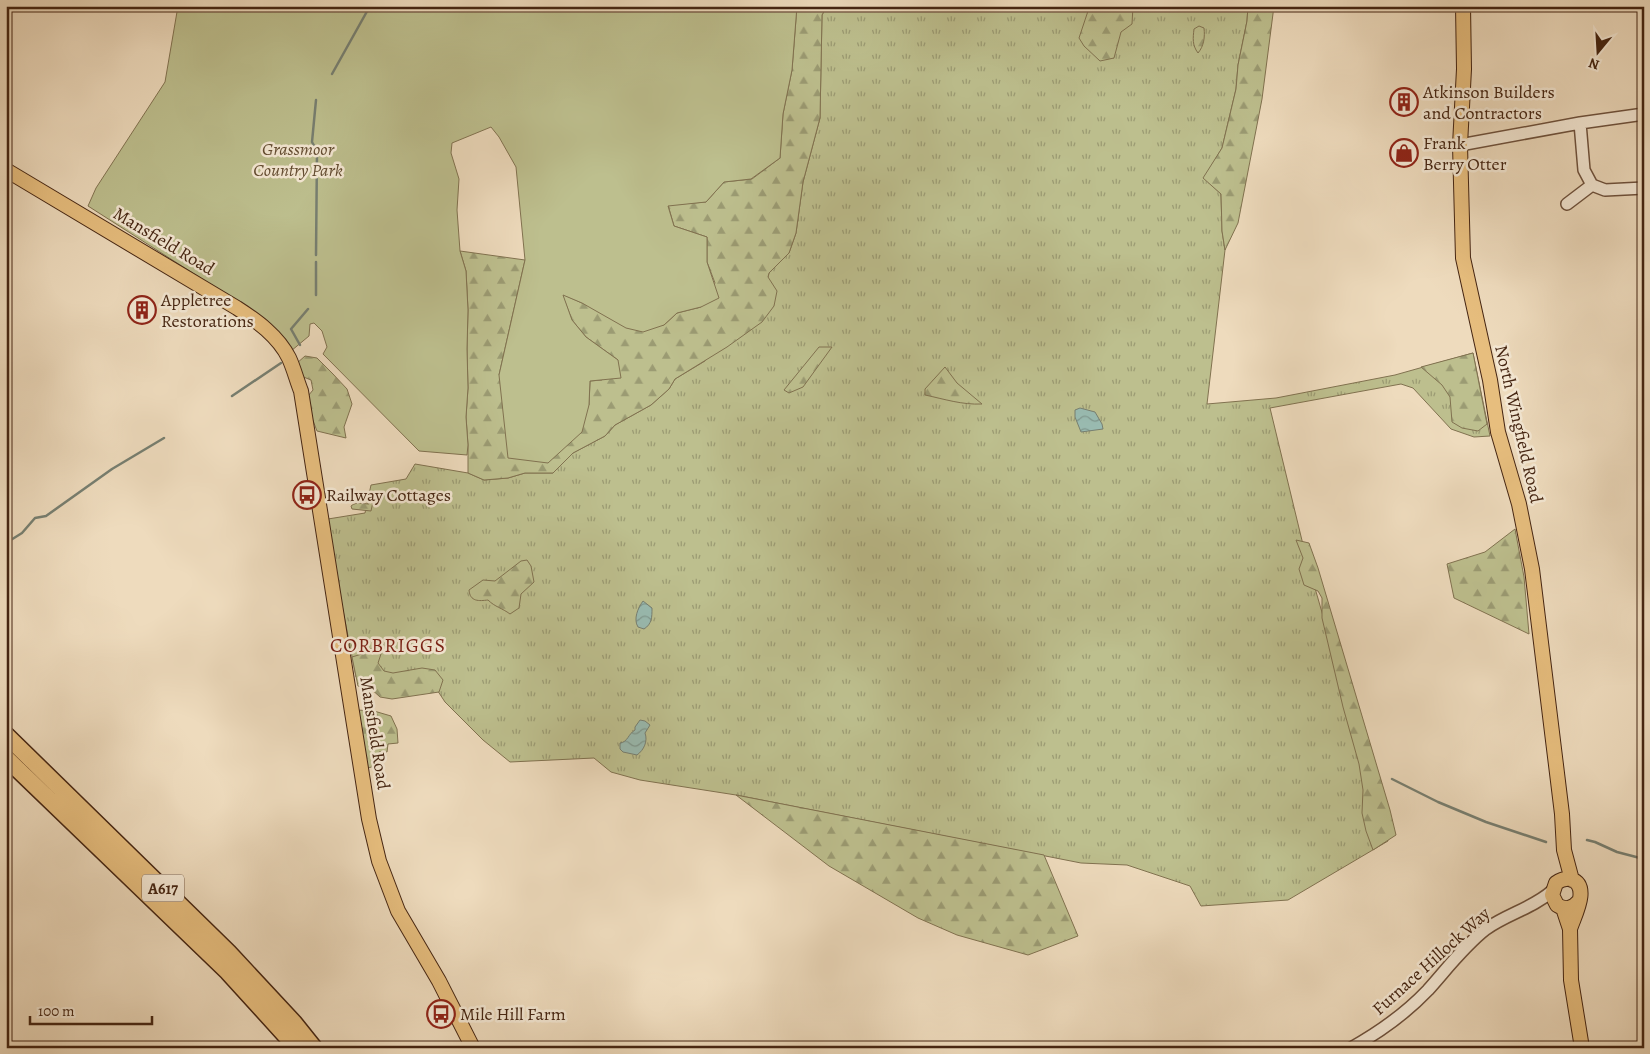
<svg xmlns="http://www.w3.org/2000/svg" width="1650" height="1054" font-family="Alegreya,serif">
  <defs>
    <pattern id="grass-tufts" width="24" height="20" patternUnits="userSpaceOnUse" patternTransform="scale(1.25)"><rect width="24" height="20" fill="#bdbf8e"/><path d="M3 7l-1-3M5 7V3M7 7l1-3M15 17l-1-3M17 17v-4M19 17l1-3" fill="none" stroke="#9b9b73"/></pattern>
    <pattern id="forest-firs" width="22" height="20" patternUnits="userSpaceOnUse" patternTransform="scale(1.25)"><rect width="22" height="20" fill="#bdbf8e"/><path d="M5 1l3.5 6h-7zM16 11l3.5 6h-7z" fill="#9b9b73"/></pattern>
    <pattern id="water-waves" width="16" height="10" patternUnits="userSpaceOnUse" patternTransform="scale(1.25)"><rect width="16" height="10" fill="#99bbb1"/><path d="M0 5q4-4 8 0t8 0" fill="none" stroke="#7f988f"/></pattern>
  </defs>
  <rect width="100%" height="100%" fill="#eedbbd"/>
  <filter id="stains"><feTurbulence type="fractalNoise" baseFrequency=".004" numOctaves="4"/><feColorMatrix values="0 0 0 0 .2 0 0 0 0 .09 0 0 0 0 .02 0 0 0 .5 -.17"/></filter>
  <radialGradient id="worn" r=".72"><stop offset=".6" stop-color="#630" stop-opacity="0"/><stop offset="1" stop-color="#630" stop-opacity=".3"/></radialGradient>
  <!-- grass -->
  <path fill="url(#grass-tufts)" stroke="#817250" d="M 827,6 L 1248,6 L 1247,21 L 1238,65 L 1236,89 L 1222,148 L 1204,178 L 1221,194 L 1222,231 L 1225,250 L 1207,404 L 1276,398 L 1395,375 L 1473,353 L 1490,436 L 1474,437 L 1451,429 L 1413,388 L 1401,384 L 1270,408 L 1306,557 L 1388,841 L 1288,900 L 1201,906 L 1190,886 L 1127,865 L 1081,863 L 736,795 L 640,780 L 611,772 L 594,758 L 510,762 L 483,740 L 445,702 L 428,676 L 356,677 L 332,554 L 328,519 L 365,513 L 371,485 L 406,479 L 415,464 L 468,473 L 484,480 L 508,478 L 525,473 L 553,473 L 573,453 L 605,436 L 615,425 L 651,405 L 669,389 L 675,379 L 705,361 L 768,277 L 769,273 L 789,253 L 796,233 L 803,182 L 820,118 L 822,15 Z"/>
  <!-- forest -->
  <path fill="url(#forest-firs)" stroke="#817250" d="M 797,6 L 827,6 L 822,15 L 820,118 L 803,182 L 796,233 L 789,253 L 769,273 L 768,277 L 777,291 L 774,306 L 762,322 L 727,347 L 675,379 L 669,389 L 651,405 L 615,425 L 605,436 L 573,453 L 553,473 L 525,473 L 508,478 L 484,480 L 468,473 L 468,445 L 466,417 L 468,388 L 467,349 L 468,310 L 466,271 L 460,251 L 525,260 L 499,375 L 589,405 L 590,381 L 602,380 L 618,360 L 586,337 L 572,320 L 562,294 L 582,303 L 664,325 L 677,313 L 701,307 L 715,283 L 707,262 L 707,237 L 674,226 L 668,205 L 706,202 L 724,182 L 752,179 L 780,158 L 783,114 L 792,70 Z
    M 1091,6 L 1133,6 L 1132,24 L 1121,32 L 1114,58 L 1100,61 L 1084,46 L 1079,38 L 1089,8 Z
    M 1248,6 L 1274,6 L 1262,99 L 1238,223 L 1225,250 L 1222,231 L 1221,194 L 1203,178 L 1222,148 L 1236,89 L 1238,65 L 1247,21 Z
    M 1199,26 L 1204,28 C 1205,37 1204,46 1198,53 C 1192,45 1193,38 1194,29 Z
    M 819,347 L 832,347 L 803,387 L 789,393 L 784,390 Z
    M 1473,353 L 1487,424 L 1478,431 L 1462,428 L 1452,422 L 1450,397 L 1442,385 L 1421,367 Z
    M 305,356 L 317,358 L 333,374 L 347,389 L 352,404 L 344,427 L 346,438 L 317,431 L 312,418 L 308,396 L 313,390 L 311,380 L 301,376 L 296,364 Z
    M 945,367 L 957,383 L 982,404 C 962,405 944,399 925,395 L 925,389 Z
    M 370,494 L 374,497 L 371,511 L 352,509 L 351,506 C 357,501 363,504 369,504 Z
    M 1515,529 L 1524,577 L 1529,634 L 1454,598 L 1447,564 L 1485,552 Z
    M 1296,540 L 1309,543 L 1318,568 L 1390,810 L 1396,835 L 1373,850 L 1366,831 L 1362,813 L 1363,790 L 1359,764 L 1343,707 L 1322,618 L 1322,598 L 1318,591 L 1304,585 L 1299,569 L 1303,558 Z
    M 527,560 L 531,566 L 534,582 L 521,594 L 519,608 L 510,614 C 502,608 495,607 488,600 C 479,601 470,602 469,590 L 483,580 L 495,581 L 521,561 Z
    M 376,645 L 382,651 L 378,663 L 384,671 L 393,673 L 422,668 L 435,670 L 443,680 L 439,692 L 392,699 L 380,697 L 369,687 L 358,686 L 352,657 L 365,653 Z
    M 357,710 L 374,711 L 391,716 L 397,729 L 398,743 L 388,744 L 387,752 L 379,752 L 378,765 L 368,768 L 362,752 Z
    M 736,795 L 1044,855 L 1078,936 L 1028,955 L 957,935 L 918,918 L 829,866 Z"/>
  <!-- park -->
  <path fill="#bdbf8e" stroke="#817250" d="M 178,6 L 797,6 L 792,70 L 783,114 L 780,158 L 751,179 L 724,182 L 706,202 L 668,206 L 674,226 L 707,237 L 707,262 L 719,298 L 701,307 L 677,313 L 664,325 L 643,332 L 626,328 L 582,303 L 563,295 L 572,320 L 586,337 L 618,360 L 621,378 L 590,381 L 589,405 L 582,432 L 548,463 L 508,458 L 499,375 L 525,260 L 516,167 L 499,137 L 491,127 L 452,143 L 451,153 L 459,179 L 457,210 L 460,251 L 466,271 L 468,310 L 467,349 L 468,388 L 466,417 L 468,445 L 467,455 L 419,451 L 323,354 L 327,347 L 322,331 L 314,323 L 310,324 L 309,336 L 291,351 L 224,293 L 88,206 L 96,188 L 165,82 Z"/>
  <!-- water -->
  <path fill="url(#water-waves)" stroke="#777f71" d="M 1080,408 L 1095,412 L 1102,424 L 1103,429 L 1081,432 L 1075,417 L 1075,410 Z
    M 643,601 L 652,608 C 652,617 652,624 644,629 L 638,627 C 633,619 638,608 643,601 Z
    M 640,720 L 645,721 L 650,725 L 645,733 C 648,741 644,750 637,755 L 623,752 L 620,749 L 620,743 C 628,742 628,734 635,730 L 635,727 Z"/>
  <g fill="none" stroke-linecap="round" stroke-linejoin="round">
    <!-- stream -->
    <path stroke="#777f71" stroke-width="2.5" d="M 332,74 L 370,6
      M 316,100 L 312,142 L 317,151 L 316,255
      M 316,295 L 316,262
      M 300,345 L 291,329 L 308,309
      M 232,396 L 281,363
      M 6,543 L 22,533 L 35,518 L 46,516 L 112,469 L 164,438
      M 1392,779 L 1438,802 L 1486,822 L 1546,842
      M 1587,840 L 1595,842 L 1617,852 L 1640,858 L 1644,857"/>
    <defs>
      <path id="minor" d="M 1580,123 L 1584,170 L 1592,185 L 1605,190 L 1644,188
        M 1460,145 L 1580,123 L 1644,114
        M 1567,204 L 1592,185
        M 1351,1048 C 1378,1033 1407,1012 1428,990 C 1446,970 1464,946 1486,929 C 1507,914 1533,908 1552,891"/>
      <path id="major" d="M 1463,6 L 1464,69 L 1460,145 L 1463,258 L 1490,380 L 1498,432 L 1519,504 L 1532,569 L 1562,814 L 1564,850 L 1572,880
        M 6,170 L 237,308 C 257,321 278,336 289,358 C 294,369 297,381 301,391 L 369,819 L 379,861 L 398,911 L 439,981 L 473,1048
        M 1563,908 L 1570,929 L 1571,980 L 1582,1048
        M 1570,929 C 1574,916 1591,886 1571,879 C 1565,878 1560,880 1556,883 L 1552,895 L 1557,905 C 1565,910 1572,909 1578,902"/>
      <path id="highway" d="M 6,735 L 228,952 L 294,1023 L 314,1048
        M 6,758 L 228,972 L 297,1048"/>
    </defs>
    <!-- minor casing -->
    <use href="#minor" stroke="#6f523d" stroke-width="14"/>
    <!-- major casing -->
    <use href="#major" stroke="#452512" stroke-width="16"/>
    <!-- highway casing -->
    <use href="#highway" stroke="#452512" stroke-width="19"/>
    <!-- minor -->
    <use href="#minor" stroke="#f4e8d4" stroke-width="11"/>
    <!-- major -->
    <use href="#major" stroke="#e7be7e" stroke-width="14"/>
    <!-- highway -->
    <use href="#highway" stroke="#e7be7e" stroke-width="16"/>
  </g>
  <!-- icons -->
  <defs>
    <symbol id="building-ring" viewBox="-11 -11 22 22"><circle r="9.5" fill="#f4e8d4" stroke="#8f2418" stroke-width="1.5"/><path d="M-4-6H4V6H1V3H-1V6H-4ZM-2.5-4.3h1.7v1.8h-1.7ZM.8-4.3h1.7v1.8H.8ZM-2.5-1h1.7V.8h-1.7ZM.8-1h1.7V.8H.8Z" fill="#8f2418"/></symbol>
    <symbol id="shop-ring" viewBox="-11 -11 22 22"><circle r="9.5" fill="#f4e8d4" stroke="#8f2418" stroke-width="1.5"/><path d="M-5-2.5h2.3a2.7 3.5 0 0 1 5.4 0H5L5.5 6h-11ZM-1.5-2.5h3a1.5 2.3 0 0 0-3 0Z" fill="#8f2418"/></symbol>
    <symbol id="bus-ring" viewBox="-11 -11 22 22"><circle r="9.5" fill="#f4e8d4" stroke="#8f2418" stroke-width="1.5"/><path d="M-5-6H5V4H4V6H2V4H-2V6H-4V4H-5ZM-3.5-4V0h7V-4ZM-3.5 1.2v1.5H-2V1.2ZM2 1.2v1.5H3.5V1.2Z" fill="#8f2418"/></symbol>
  </defs>
  <g fill-rule="evenodd">
    <use href="#building-ring" x="1388" y="86" width="32" height="32"/>
    <use href="#shop-ring" x="1388" y="137" width="32" height="32"/>
    <use href="#building-ring" x="126" y="294" width="32" height="32"/>
    <use href="#bus-ring" x="291" y="479" width="32" height="32"/>
    <use href="#bus-ring" x="425" y="998" width="32" height="32"/>
  </g>
  <g text-anchor="middle" stroke-width="5" stroke-linejoin="round" paint-order="stroke">
    <!-- shield labels -->
    <rect fill="#f4e8d4" stroke="#7a604c" stroke-width="1" x="142" y="874.5" width="42" height="27" rx="4"/>
    <g font-size="16" font-weight="bold" fill="#452512">
      <text x="163" y="894">A617</text>
    </g>
    <!-- poi labels -->
    <g font-size="18" fill="#452512" stroke="#f4e8d4" text-anchor="start">
      <text x="1423" y="98">Atkinson Builders<tspan x="1423" dy="21">and Contractors</tspan></text>
      <text x="1423" y="149">Frank<tspan x="1423" dy="21">Berry Otter</tspan></text>
      <text x="161" y="306">Appletree<tspan x="161" dy="21">Restorations</tspan></text>
      <text x="326" y="501">Railway Cottages</text>
      <text x="460" y="1020">Mile Hill Farm</text>
    </g>
    <!-- park labels -->
    <g font-size="18" font-style="italic" fill="#634c31" stroke="#f4e8d4">
      <text x="298" y="155">Grassmoor<tspan x="298" dy="21">Country Park</tspan></text>
    </g>
    <!-- street labels -->
    <g font-size="18" fill="#452512" stroke="#f4e8d4">
      <text transform="translate(164 241) rotate(31)" y="6">Mansfield Road</text>
      <text transform="translate(1519 424) rotate(77)" y="6">North Wingfield Road</text>
      <text transform="translate(375 733) rotate(81)" y="6">Mansfield Road</text>
      <text transform="translate(1431 961) rotate(-42)" y="6">Furnace Hillock Way</text>
    </g>
    <!-- quarter labels -->
    <g font-size="20" letter-spacing="1" fill="#7a1f14" stroke="#f4e8d4">
      <text x="388" y="652">CORBRIGGS</text>
    </g>
  </g>
  <!-- margin -->
  <rect width="1650" height="1054" fill="none" stroke="#eedbbd" stroke-width="25"/>
  <rect x="8" y="8" width="1635" height="1039" fill="none" stroke="#452512" stroke-width="2.5"/>
  <rect x="12" y="12" width="1625" height="1029" fill="none" stroke="#452512"/>
  <!-- north arrow -->
  <g transform="translate(1598 52) rotate(198)" stroke="#f4e8d4" stroke-width="4" paint-order="stroke">
  <path d="M0-4L9 19L0 12L-9 19Z" fill="#452512"/>
  <text y="-8" font-size="14" font-weight="bold" text-anchor="middle" fill="#452512">N</text>
  </g>
  <!-- scale -->
  <path d="M30 1016v8h122v-8" fill="none" stroke="#452512" stroke-width="2.5"/>
  <text x="38" y="1016" font-size="15" fill="#452512" stroke="#f4e8d4" stroke-width="4" paint-order="stroke">100 m</text>
  <rect width="100%" height="100%" filter="url(#stains)"/>
  <rect width="100%" height="100%" fill="url(#worn)"/>
</svg>
